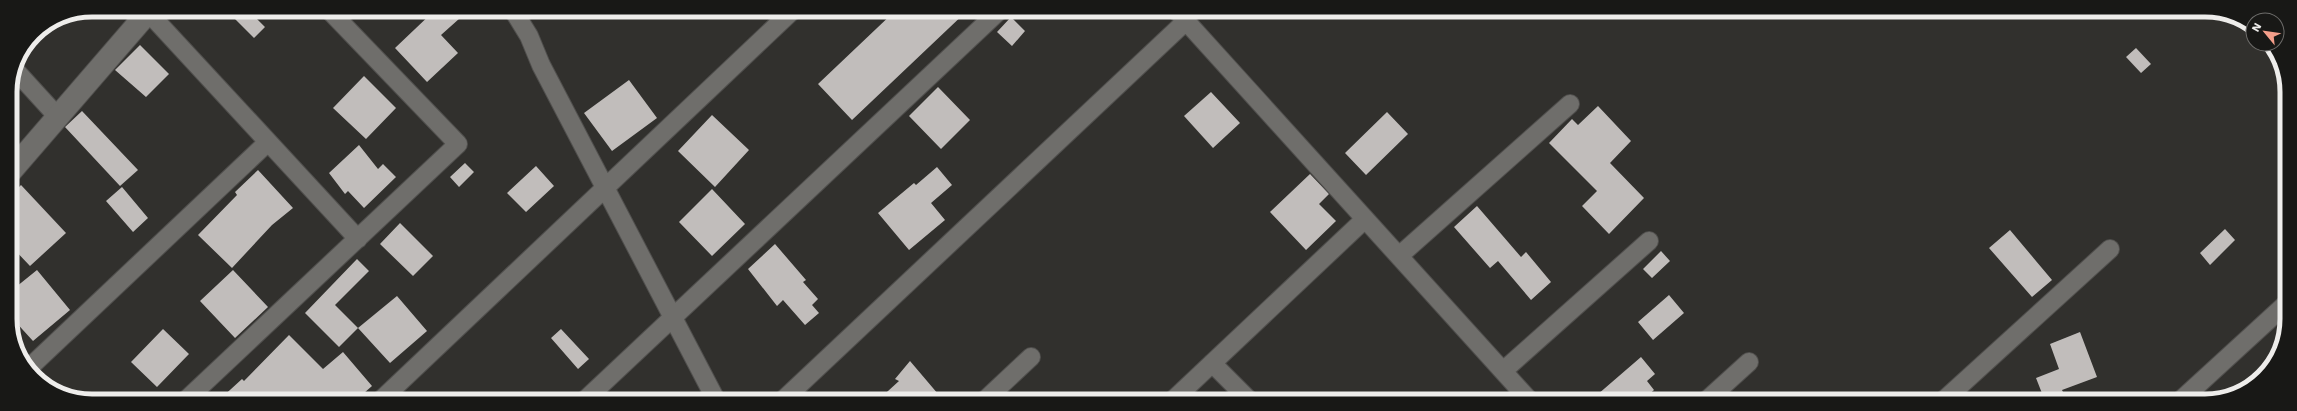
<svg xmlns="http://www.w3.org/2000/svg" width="2297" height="411" font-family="'Work Sans',sans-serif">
  <rect width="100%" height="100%" fill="#31302d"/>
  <!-- building -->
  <path fill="#c1bdbb" d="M 226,10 L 248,10 L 265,27 L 254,38 Z
    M 435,10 L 469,10 L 441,35 L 458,53 L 427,82 L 395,48 Z
    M 896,10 L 968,10 L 852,120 L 818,84 Z
    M 1011,17 L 1025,31 L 1012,46 L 997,32 Z
    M 140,45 L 169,74 L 146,97 L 115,70 Z
    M 2136,48 L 2151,64 L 2141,73 L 2126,57 Z
    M 364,76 L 396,108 L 366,139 L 333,108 Z
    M 629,80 L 657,118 L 612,151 L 584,113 Z
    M 938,87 L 970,120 L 941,149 L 909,116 Z
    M 1211,92 L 1240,123 L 1213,148 L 1184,116 Z
    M 1598,106 L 1631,141 L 1610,163 L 1644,198 L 1609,234 L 1582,206 L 1597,191 L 1549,143 L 1572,119 L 1578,125 Z
    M 82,111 L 138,170 L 120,186 L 65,127 Z
    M 1387,112 L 1408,134 L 1366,175 L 1345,153 Z
    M 712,115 L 749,150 L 715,187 L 678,151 Z
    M 359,145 L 378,169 L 383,164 L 396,177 L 364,208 L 348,191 L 345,194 L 329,173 Z
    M 465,163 L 474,172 L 459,187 L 450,177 Z
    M 536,166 L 554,186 L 526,212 L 507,193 Z
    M 937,167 L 952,185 L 931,203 L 945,220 L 909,250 L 878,213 L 914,183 L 916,185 Z
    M 258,170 L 293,208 L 272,225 L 232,268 L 198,235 L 237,195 L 235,192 Z
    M 1310,174 L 1329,194 L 1319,204 L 1336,221 L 1306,250 L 1270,212 Z
    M 21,185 L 66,233 L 30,266 L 11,246 L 11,195 Z
    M 122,187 L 148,218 L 133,232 L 106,201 Z
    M 712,189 L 745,224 L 712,256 L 679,222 Z
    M 1477,206 L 1521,257 L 1526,252 L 1551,282 L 1531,300 L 1498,261 L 1490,268 L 1454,227 Z
    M 400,223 L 433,256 L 413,276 L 380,244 Z
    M 2225,229 L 2235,240 L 2210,265 L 2200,253 Z
    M 2010,230 L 2052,280 L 2032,297 L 1989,248 Z
    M 775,244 L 806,280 L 803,282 L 818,299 L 812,305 L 819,313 L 805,325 L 783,300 L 777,306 L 748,269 Z
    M 1661,251 L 1670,261 L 1652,278 L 1643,269 Z
    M 357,259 L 369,271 L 335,305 L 358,328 L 339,347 L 305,313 Z
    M 37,270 L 70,310 L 33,341 L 12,318 L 11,291 Z
    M 233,270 L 268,307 L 235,338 L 200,301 Z
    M 1669,295 L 1684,313 L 1653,340 L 1638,322 Z
    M 397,296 L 427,331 L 390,363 L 358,328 Z
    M 163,329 L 189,354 L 157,387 L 131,362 Z
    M 561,329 L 589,359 L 578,369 L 551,338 Z
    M 2080,332 L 2097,377 L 2062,390 L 2064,394 L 2045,401 L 2036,378 L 2059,369 L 2050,344 Z
    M 289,335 L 323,369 L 343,352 L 372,386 L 356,400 L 219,400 L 242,379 L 244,381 Z
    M 1641,357 L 1655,374 L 1647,381 L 1654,390 L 1641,401 L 1590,401 Z
    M 910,361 L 944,401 L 877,401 L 899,381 L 895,379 Z"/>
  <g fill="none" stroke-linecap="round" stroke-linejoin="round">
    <defs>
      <path id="minor" d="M 513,10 L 529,36 L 541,65 L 716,400
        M 1176,10 L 1530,401
        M 148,12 L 358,239
        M 15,70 L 57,116
        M 1399,256 L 1570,104
        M 1212,363 L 1250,401
        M 30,367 L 268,142
        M 1503,371 L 1649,241
        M 186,400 L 458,144 L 329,10
        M 381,400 L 793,10
        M 585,400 L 1000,10
        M 782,401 L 1186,21
        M 984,401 L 1031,357
        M 1172,401 L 1365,219
        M 1706,401 L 1749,362
        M 1943,401 L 2110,249
        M 2180,401 L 2286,304"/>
      <path id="tertiary" d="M 11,171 L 150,10"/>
    </defs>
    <!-- minor casing -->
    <use href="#minor" stroke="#504f4d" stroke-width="20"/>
    <!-- tertiary casing -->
    <use href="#tertiary" stroke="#504f4d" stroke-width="24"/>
    <!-- minor -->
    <use href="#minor" stroke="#6f6e6b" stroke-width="18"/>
    <!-- tertiary -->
    <use href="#tertiary" stroke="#6f6e6b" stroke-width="22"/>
  </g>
  <!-- crop -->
  <path d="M0 0H2297V411H0ZM92 17H2205A75 75 0 0 1 2280 92V319A75 75 0 0 1 2205 394H92A75 75 0 0 1 17 319V92A75 75 0 0 1 92 17Z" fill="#181816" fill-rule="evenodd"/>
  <path fill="none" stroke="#eeedeb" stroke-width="5" d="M92 17H2205A75 75 0 0 1 2280 92V319A75 75 0 0 1 2205 394H92A75 75 0 0 1 17 319V92A75 75 0 0 1 92 17Z"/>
  <!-- north arrow -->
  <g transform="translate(2265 32) rotate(299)"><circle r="19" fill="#181816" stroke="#6e6d6b"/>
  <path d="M0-3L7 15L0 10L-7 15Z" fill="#f49e8a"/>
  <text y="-6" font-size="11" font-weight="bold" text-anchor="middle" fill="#eeedeb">N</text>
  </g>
</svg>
